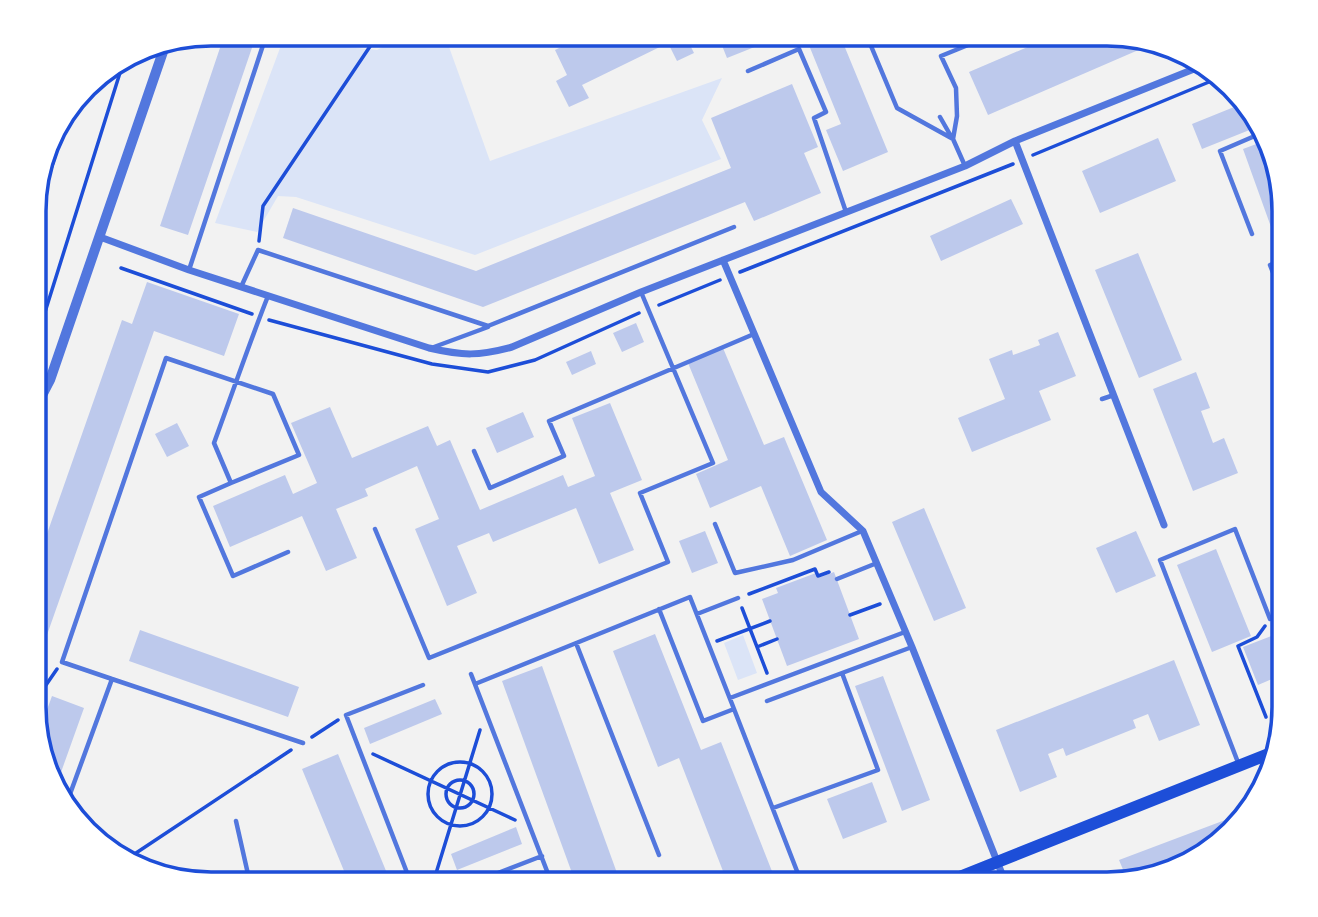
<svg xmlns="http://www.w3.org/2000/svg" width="1318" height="917" font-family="'Fira Sans',sans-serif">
  <rect width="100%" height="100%" fill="#f2f2f2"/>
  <!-- green -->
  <path fill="#dbe4f7" d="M 409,33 L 444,33 L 490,161 L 722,78 L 702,120 L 721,159 L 475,255 L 296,197 L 278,196 L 257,232 L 215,223 L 283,40 L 377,50 Z
    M 743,635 L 757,673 L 738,680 L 724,643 Z"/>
  <!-- building -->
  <path fill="#bdc9ec" d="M 225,33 L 257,33 L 188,235 L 160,226 Z
    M 590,33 L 684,33 L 694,53 L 677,61 L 668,43 L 582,85 L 589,98 L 569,107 L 556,81 L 567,75 L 555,50 Z
    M 717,33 L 787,33 L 787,34 L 727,58 Z
    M 804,33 L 839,33 L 888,152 L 843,171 L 826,130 L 841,124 Z
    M 1058,34 L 1119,34 L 1150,45 L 988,115 L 969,72 Z
    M 792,84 L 818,147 L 804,153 L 821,193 L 754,221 L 745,202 L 483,307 L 283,238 L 293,208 L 476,271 L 731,168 L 711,118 Z
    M 1244,103 L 1262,125 L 1202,149 L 1192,124 Z
    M 1158,138 L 1176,181 L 1100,213 L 1082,171 Z
    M 1267,140 L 1284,199 L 1284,235 L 1275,238 L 1243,149 Z
    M 1011,199 L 1023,224 L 941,261 L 930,236 Z
    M 1138,253 L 1182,360 L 1139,378 L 1095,270 Z
    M 147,282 L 239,314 L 224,356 L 154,331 L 35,669 L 35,568 L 122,320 L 132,324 Z
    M 636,323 L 644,342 L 622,352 L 613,333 Z
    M 1058,332 L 1076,376 L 1039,391 L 1051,420 L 972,452 L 958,418 L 1005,399 L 989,359 L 1012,350 L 1013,355 L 1040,345 L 1038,340 Z
    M 723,348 L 764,445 L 784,437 L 827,540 L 790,556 L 761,486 L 710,508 L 696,474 L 728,460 L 688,363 Z
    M 591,351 L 596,364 L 572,375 L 566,362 Z
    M 1196,372 L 1210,408 L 1201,411 L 1213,443 L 1224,438 L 1238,473 L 1193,491 L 1153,389 Z
    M 610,403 L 642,480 L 610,493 L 634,550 L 599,564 L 576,508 L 493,542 L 489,533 L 457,546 L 477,593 L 447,606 L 415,529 L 439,519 L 417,466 L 365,489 L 368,496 L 336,509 L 357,558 L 326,571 L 302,516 L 230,547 L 213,506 L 285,475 L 293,494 L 317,483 L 291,423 L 330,407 L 352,458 L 428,426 L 437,446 L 450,440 L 480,510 L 563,475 L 568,487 L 595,476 L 572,418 Z
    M 523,412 L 534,437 L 497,453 L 486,428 Z
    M 177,423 L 189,446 L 167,457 L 155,434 Z
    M 924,508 L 966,608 L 934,621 L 892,522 Z
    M 705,531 L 718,563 L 692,573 L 679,541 Z
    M 1136,531 L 1156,576 L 1116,593 L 1096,548 Z
    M 1216,549 L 1251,636 L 1212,652 L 1177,565 Z
    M 834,572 L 859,639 L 787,666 L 762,599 L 778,593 L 776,588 L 816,573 L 818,578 Z
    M 140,630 L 299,687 L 288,717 L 129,661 Z
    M 1284,631 L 1284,674 L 1258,685 L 1243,647 Z
    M 655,634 L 701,750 L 721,742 L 777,884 L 728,884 L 679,758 L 658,767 L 613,651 Z
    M 1174,660 L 1200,725 L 1159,741 L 1148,714 L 1133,720 L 1136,728 L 1066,756 L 1063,748 L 1048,754 L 1057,777 L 1020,792 L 996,730 Z
    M 542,666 L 621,884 L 576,884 L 502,681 Z
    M 883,676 L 930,800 L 902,811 L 855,686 Z
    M 52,696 L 84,708 L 55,789 L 37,737 Z
    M 435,699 L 442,714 L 370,744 L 364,728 Z
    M 338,754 L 391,883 L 349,883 L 302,769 Z
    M 872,782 L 887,822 L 843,839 L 827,799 Z
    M 1249,811 L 1248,814 L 1186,865 L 1127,879 L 1119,860 Z
    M 516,827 L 522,844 L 457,870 L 451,854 Z"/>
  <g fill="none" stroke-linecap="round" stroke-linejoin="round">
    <!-- path -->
    <path stroke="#1d4ed8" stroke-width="3.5" d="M 68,117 L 119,63
      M 1033,155 L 1221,77
      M 42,166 L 51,169
      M 35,220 L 71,105
      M 259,241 L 263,206 L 379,33
      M 121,268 L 252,314
      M 740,272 L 1013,164
      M 659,305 L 720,280
      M 269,320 L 432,364 L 488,372 L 535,360 L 639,313
      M 35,344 L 124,60
      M 749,594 L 815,569 L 818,576 L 829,572
      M 742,608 L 767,673
      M 850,615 L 880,604
      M 1265,626 L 1257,637 L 1238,646 L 1266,717
      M 717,641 L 770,621
      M 757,647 L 777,639
      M 35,701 L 57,669
      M 312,737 L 338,720
      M 373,754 L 515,820
      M428 794a32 32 0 1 1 64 0a32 32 0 1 1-64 0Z
      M446 794a14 14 0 1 1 28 0a14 14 0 1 1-28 0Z
      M 130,857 L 291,750
      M 433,883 L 480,730"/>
    <!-- service -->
    <path stroke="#5277de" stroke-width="4.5" d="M 866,34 L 897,108 L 953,139 L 965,166
      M 748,71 L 799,49 L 826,112 L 814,118 L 846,212
      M 940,117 L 952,138
      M 953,139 L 957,116 L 956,88 L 941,56 L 995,34
      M 1252,234 L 1220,151 L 1264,132
      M 1284,259 L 1270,265 L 1284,301
      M 189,270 L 267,33
      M 241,287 L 258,250 L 488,326 L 734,227
      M 434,347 L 488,327
      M 1102,399 L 1114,395
      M 474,451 L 490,488 L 564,456 L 549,421 L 754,334
      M 231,483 L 199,497 L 233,576 L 288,552
      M 715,524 L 735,573 L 793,560 L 862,531
      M 375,529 L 429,658 L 668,562 L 640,493 L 713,463 L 641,292
      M 837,579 L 877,563
      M 659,609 L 703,721 L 734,709 L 802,884
      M 697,614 L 738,598
      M 576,643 L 659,855
      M 471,674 L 552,884
      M 112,679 L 303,743
      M 475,684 L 690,597 L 734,709
      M 730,698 L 905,632
      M 767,701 L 842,673
      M 1239,765 L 1160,560 L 1235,529 L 1270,619 L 1284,614
      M 66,805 L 112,679 L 62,662 L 166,358 L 273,394 L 299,455 L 231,483 L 214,443 C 232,394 249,344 268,296
      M 773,808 L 878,770 L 842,673 L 912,647
      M 236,821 L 250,883
      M 1100,882 L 1101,884
      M 411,883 L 346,715 L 423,685
      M 472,883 L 542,856"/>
    <!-- minor -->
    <path stroke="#5277de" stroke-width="7" d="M 1015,141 L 1164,525
      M 100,237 L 189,270 L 429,348 C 464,356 478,356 512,347 L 641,292 L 965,166 L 1015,141 L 1204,65
      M 723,260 L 821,492 L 863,531 L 912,647 L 1006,884"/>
    <!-- tertiary -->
    <path stroke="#5277de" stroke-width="10" d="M 35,409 L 50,380 L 167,40"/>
    <!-- secondary -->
    <path stroke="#1d4ed8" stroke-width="12" d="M 942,884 L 1271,753"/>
  </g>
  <!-- crop -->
  <path d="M0 0H1318V917H0ZM211 46H1107A165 165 0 0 1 1272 211V707A165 165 0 0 1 1107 872H211A165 165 0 0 1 46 707V211A165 165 0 0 1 211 46Z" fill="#fff" fill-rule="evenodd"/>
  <path fill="none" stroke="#1d4ed8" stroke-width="3.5" d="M211 46H1107A165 165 0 0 1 1272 211V707A165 165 0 0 1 1107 872H211A165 165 0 0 1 46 707V211A165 165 0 0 1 211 46Z"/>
</svg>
